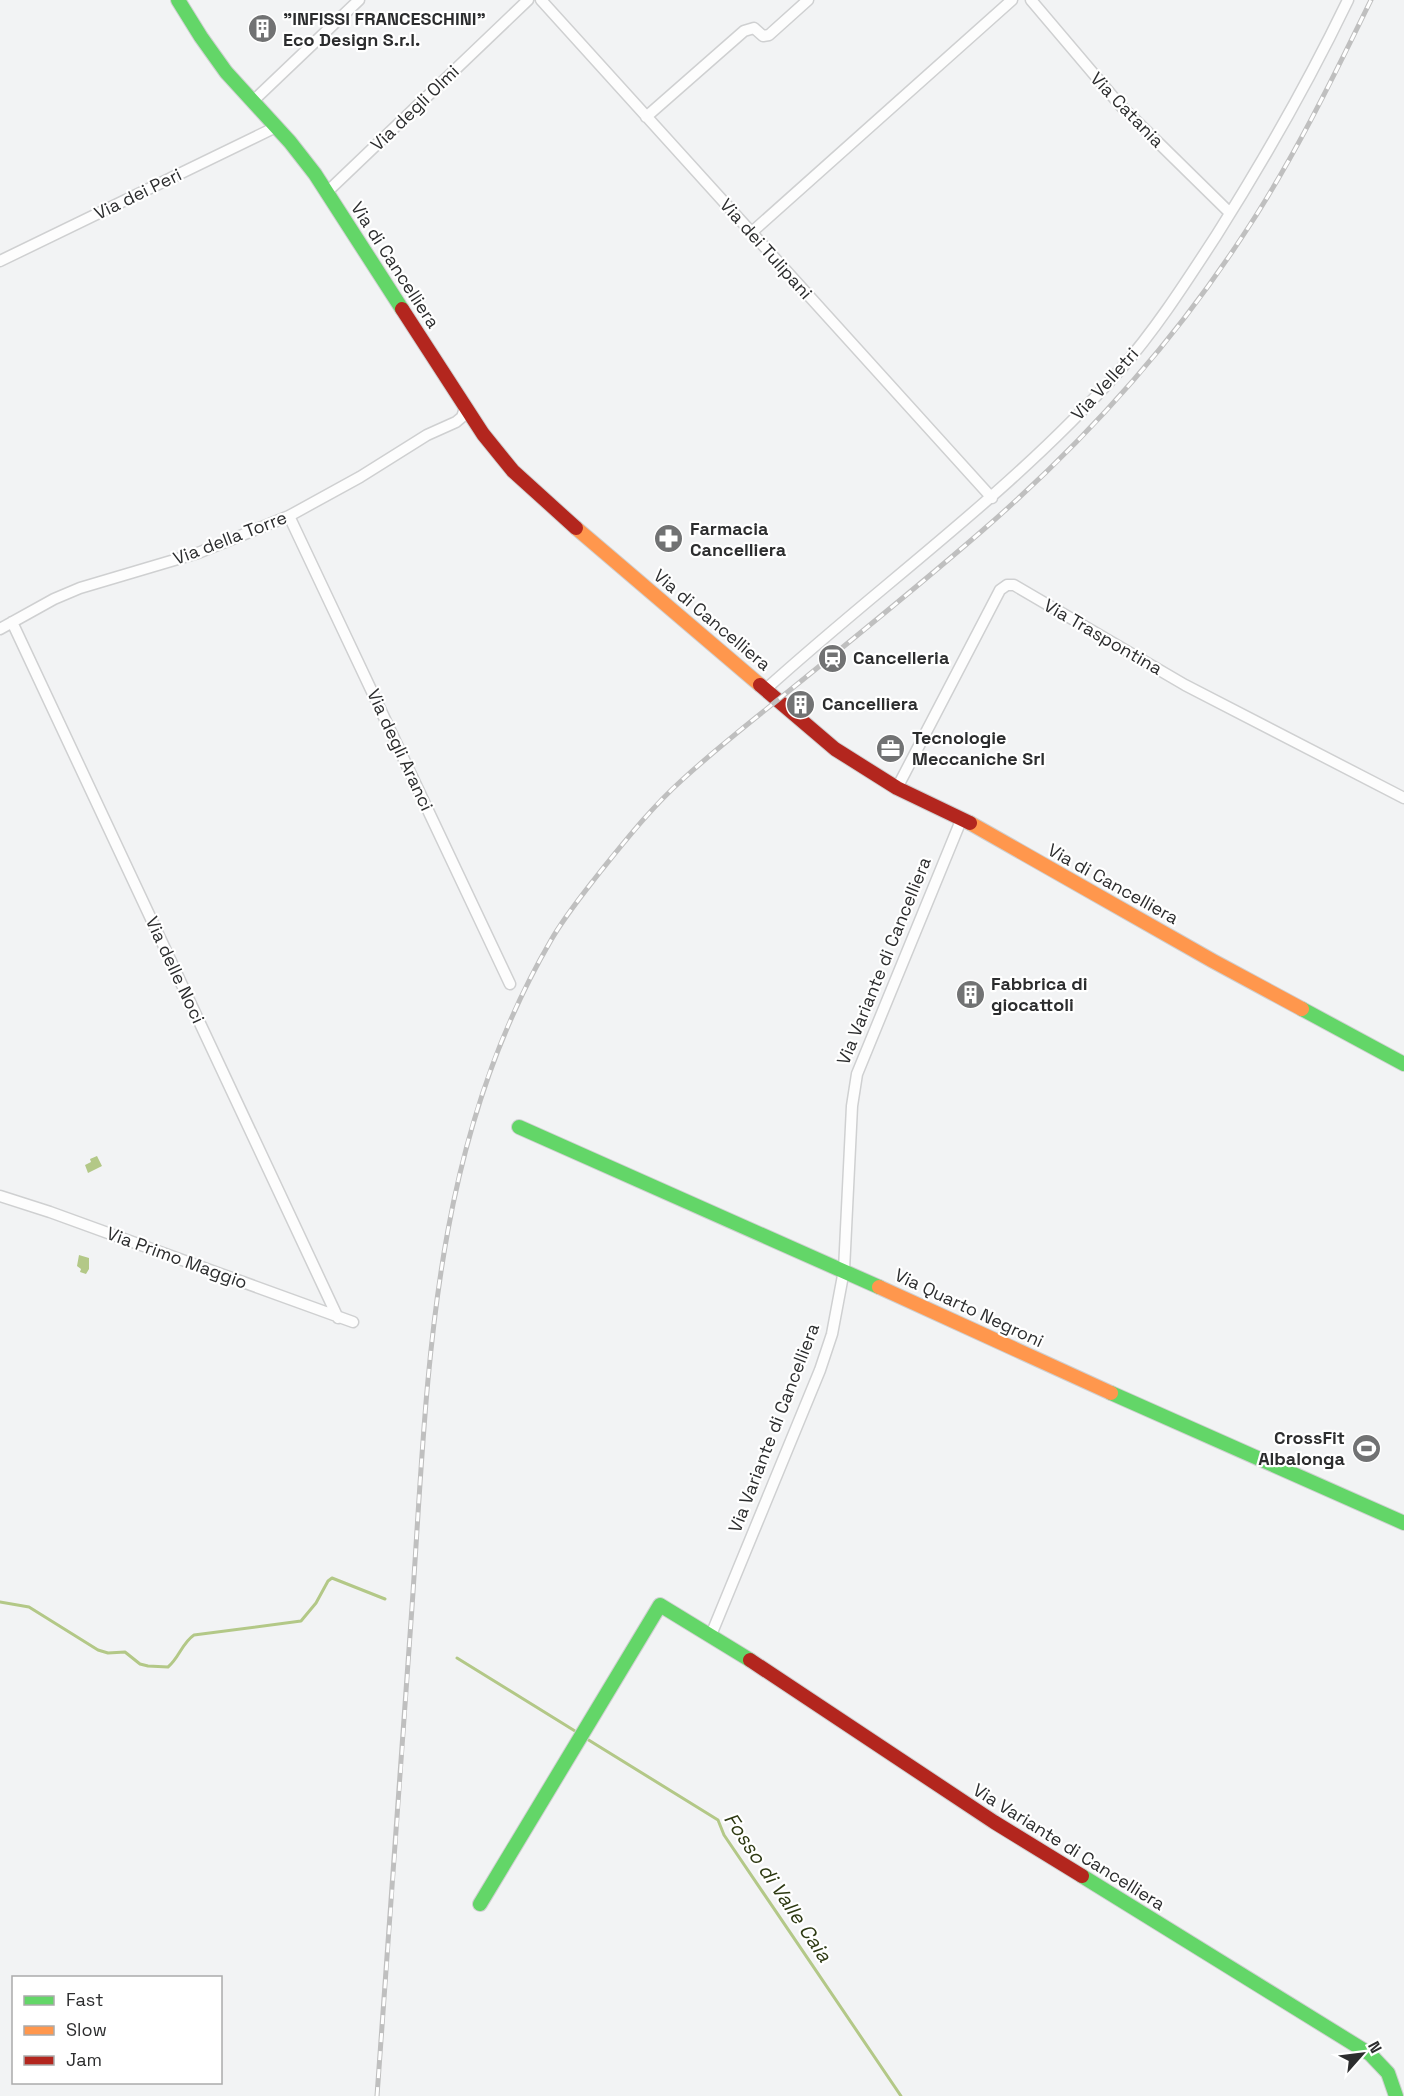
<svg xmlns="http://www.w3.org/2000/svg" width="1404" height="2096" font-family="'Space Grotesk',sans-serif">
  <rect width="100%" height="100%" fill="#f2f3f4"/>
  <!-- water -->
  <path fill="#b3c887" d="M 97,1156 L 102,1166 L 88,1173 L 85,1165 L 91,1162 L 90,1159 Z
    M 79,1255 L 89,1258 L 89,1269 L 86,1274 L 80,1272 L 81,1269 L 77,1266 Z"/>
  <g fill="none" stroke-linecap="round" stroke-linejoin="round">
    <!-- stream -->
    <path stroke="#b3c887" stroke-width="3" d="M 0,1602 L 29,1607 L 98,1650 L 108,1653 L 125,1652 L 140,1664 L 148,1666 L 168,1667 C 179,1658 182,1643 194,1635 L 301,1621 L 316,1603 L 328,1581 L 332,1578 L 385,1599
      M 457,1658 L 575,1731
      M 587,1739 L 718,1820 L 724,1835 L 901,2096"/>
    <defs>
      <path id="street" d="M 541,0 L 992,498
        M 1031,0 L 1120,105 L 1230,213
        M 252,102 L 359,0
        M 646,117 L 744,31 L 754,28 L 763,36 L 769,35 L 808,0
        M 327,192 L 528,0
        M 752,232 L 1012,0
        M 0,261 L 276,127
        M 289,516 L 510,984
        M 12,622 L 338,1318
        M 0,629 L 54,599 L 80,588 L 198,553 L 289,516 L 360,477 L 427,435 L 456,422 L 462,417 L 465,408
        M 766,689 C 884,582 1014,490 1120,370 C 1156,329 1186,282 1216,236 C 1264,160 1309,81 1348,0
        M 897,788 L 1000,590 L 1007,585 L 1014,585 L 1185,685 L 1404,798
        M 0,1196 L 50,1212 L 353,1322
        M 711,1635 L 820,1370 L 832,1334 L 844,1270 L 852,1106 L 857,1074 L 962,818"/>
      <path id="fast" d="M 178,0 L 201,37 L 226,72 L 290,142 L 315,174 L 402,309
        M 1302,1009 L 1404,1064
        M 519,1127 L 879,1287
        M 1111,1393 L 1404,1523
        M 1082,1876 L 1370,2054 L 1388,2073 L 1396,2096
        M 480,1904 L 660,1605 L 750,1660"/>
      <path id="slow" d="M 576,528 L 760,685
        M 970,823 L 1213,961 L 1302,1009
        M 879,1287 L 1111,1393"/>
      <path id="jam" d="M 402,309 L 483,434 L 513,471 L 576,528
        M 760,685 L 835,749 L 897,788 L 970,823
        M 750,1660 L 994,1822 L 1082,1876"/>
    </defs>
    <!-- street casing -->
    <use href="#street" stroke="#cfd0d1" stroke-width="13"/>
    <!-- fast casing -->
    <use href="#fast" stroke="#cfd0d1" stroke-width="16"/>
    <!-- slow casing -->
    <use href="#slow" stroke="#cfd0d1" stroke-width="16"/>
    <!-- jam casing -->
    <use href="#jam" stroke="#cfd0d1" stroke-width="16"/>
    <!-- street -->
    <use href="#street" stroke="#fdfdfd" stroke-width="10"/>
    <!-- fast -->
    <use href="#fast" stroke="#63d668" stroke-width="14"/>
    <!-- slow -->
    <use href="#slow" stroke="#ff974d" stroke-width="14"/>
    <!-- jam -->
    <use href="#jam" stroke="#b3261e" stroke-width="14"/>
    <defs>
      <path id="rail" d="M 377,2096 C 389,1933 401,1770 412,1607 C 428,1375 430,1149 550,942 C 564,917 583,894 600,872 C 626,840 651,808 682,780 C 718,747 757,717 795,686 C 858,635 922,583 983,530 C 1083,443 1170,347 1242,237 C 1292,162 1332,80 1371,0"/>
    </defs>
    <!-- rail casing -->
    <use href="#rail" stroke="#bfbfbf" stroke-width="5"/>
    <!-- rail -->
    <use href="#rail" stroke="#fff" stroke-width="3" stroke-dasharray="9" stroke-linecap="butt"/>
  </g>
  <!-- icons -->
  <defs>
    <symbol id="building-disc" viewBox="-11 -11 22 22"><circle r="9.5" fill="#717273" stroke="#fff"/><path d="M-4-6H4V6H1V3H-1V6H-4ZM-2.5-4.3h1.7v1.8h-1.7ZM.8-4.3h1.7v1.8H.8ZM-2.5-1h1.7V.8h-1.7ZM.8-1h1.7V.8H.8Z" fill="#fff"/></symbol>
    <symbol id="pharmacy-disc" viewBox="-11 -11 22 22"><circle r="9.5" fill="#717273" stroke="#fff"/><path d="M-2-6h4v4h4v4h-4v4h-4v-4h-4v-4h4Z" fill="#fff"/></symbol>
    <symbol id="station-disc" viewBox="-11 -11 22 22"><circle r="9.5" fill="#717273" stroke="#fff"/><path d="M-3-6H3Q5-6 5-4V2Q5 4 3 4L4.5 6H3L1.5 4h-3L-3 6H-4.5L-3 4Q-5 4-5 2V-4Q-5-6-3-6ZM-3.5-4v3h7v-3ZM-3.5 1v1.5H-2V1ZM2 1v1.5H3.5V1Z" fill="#fff"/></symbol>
    <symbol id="office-disc" viewBox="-11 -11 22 22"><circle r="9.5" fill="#717273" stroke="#fff"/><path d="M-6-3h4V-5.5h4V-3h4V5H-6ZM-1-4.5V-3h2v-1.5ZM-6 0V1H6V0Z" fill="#fff"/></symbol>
    <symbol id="stadium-disc" viewBox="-11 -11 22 22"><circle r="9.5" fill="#717273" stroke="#fff"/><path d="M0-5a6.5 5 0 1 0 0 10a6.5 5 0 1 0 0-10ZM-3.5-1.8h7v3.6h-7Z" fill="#fff"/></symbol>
  </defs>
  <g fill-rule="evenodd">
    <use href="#building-disc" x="246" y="12" width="33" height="33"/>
    <use href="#pharmacy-disc" x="652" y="522" width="33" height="33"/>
    <use href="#station-disc" x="816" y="642" width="33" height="33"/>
    <use href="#building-disc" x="784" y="688" width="33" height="33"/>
    <use href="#office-disc" x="874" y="732" width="33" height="33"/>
    <use href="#building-disc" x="954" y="978" width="33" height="33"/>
    <use href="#stadium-disc" x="1350" y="1432" width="33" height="33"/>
  </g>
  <g text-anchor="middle" stroke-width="4.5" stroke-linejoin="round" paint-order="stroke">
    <!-- poi labels -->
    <g font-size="18" font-weight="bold" fill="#2c2d2e" stroke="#fff" text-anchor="start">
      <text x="283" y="25">"INFISSI FRANCESCHINI"<tspan x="283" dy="21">Eco Design S.r.l.</tspan></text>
      <text x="690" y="535">Farmacia<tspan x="690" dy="21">Cancelliera</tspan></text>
      <text x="853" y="664">Cancelleria</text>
      <text x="822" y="710">Cancelliera</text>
      <text x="912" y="744">Tecnologie<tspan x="912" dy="21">Meccaniche Srl</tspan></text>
      <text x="991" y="990">Fabbrica di<tspan x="991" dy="21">giocattoli</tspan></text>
      <text x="1345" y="1444" text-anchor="end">CrossFit<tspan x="1345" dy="21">Albalonga</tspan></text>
    </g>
    <!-- street labels -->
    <g font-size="18" fill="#2c2d2e" stroke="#fff">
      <text transform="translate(415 108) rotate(-44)" y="6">Via degli Olmi</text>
      <text transform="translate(1127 110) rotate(46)" y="6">Via Catania</text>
      <text transform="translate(138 194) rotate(-26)" y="6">Via dei Peri</text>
      <text transform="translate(766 249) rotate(48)" y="6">Via dei Tulipani</text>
      <text transform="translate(395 265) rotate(57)" y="6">Via di Cancelliera</text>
      <text transform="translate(1105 384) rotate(-48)" y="6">Via Velletri</text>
      <text transform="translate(230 538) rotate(-21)" y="6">Via della Torre</text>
      <text transform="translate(712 620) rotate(40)" y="6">Via di Cancelliera</text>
      <text transform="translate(1103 637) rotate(30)" y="6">Via Traspontina</text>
      <text transform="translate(400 750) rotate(65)" y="6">Via degli Aranci</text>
      <text transform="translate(1113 884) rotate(29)" y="6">Via di Cancelliera</text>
      <text transform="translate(884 961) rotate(-68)" y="6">Via Variante di Cancelliera</text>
      <text transform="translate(175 970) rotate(65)" y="6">Via delle Noci</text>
      <text transform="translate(177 1258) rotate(20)" y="6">Via Primo Maggio</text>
      <text transform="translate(969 1308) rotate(25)" y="6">Via Quarto Negroni</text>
      <text transform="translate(774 1428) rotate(-69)" y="6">Via Variante di Cancelliera</text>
      <text transform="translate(1069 1847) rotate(32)" y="6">Via Variante di Cancelliera</text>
    </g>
    <!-- water labels -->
    <g font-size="20" font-style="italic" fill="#2d3912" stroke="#fff">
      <text transform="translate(778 1887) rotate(56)" y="7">Fosso di Valle Caia</text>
    </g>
  </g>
  <!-- legend -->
  <rect x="12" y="1976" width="210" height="108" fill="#ffffff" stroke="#ababab" stroke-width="1.5"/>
  <rect x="24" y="1996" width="30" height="9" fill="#63d668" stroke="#ababab" stroke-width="1.5"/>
  <text x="66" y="2006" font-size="18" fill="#2c2d2e">Fast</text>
  <rect x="24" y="2026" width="30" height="9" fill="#ff974d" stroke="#ababab" stroke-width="1.5"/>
  <text x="66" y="2036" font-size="18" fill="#2c2d2e">Slow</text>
  <rect x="24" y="2056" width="30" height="9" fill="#b3261e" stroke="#ababab" stroke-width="1.5"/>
  <text x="66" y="2066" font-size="18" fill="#2c2d2e">Jam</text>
  <!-- north arrow -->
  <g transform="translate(1362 2054) rotate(62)" stroke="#ffffff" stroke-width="4.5" paint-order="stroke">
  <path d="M0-4.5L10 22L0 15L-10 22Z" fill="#2c2d2e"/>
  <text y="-9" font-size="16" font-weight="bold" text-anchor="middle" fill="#2c2d2e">N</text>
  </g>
</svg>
